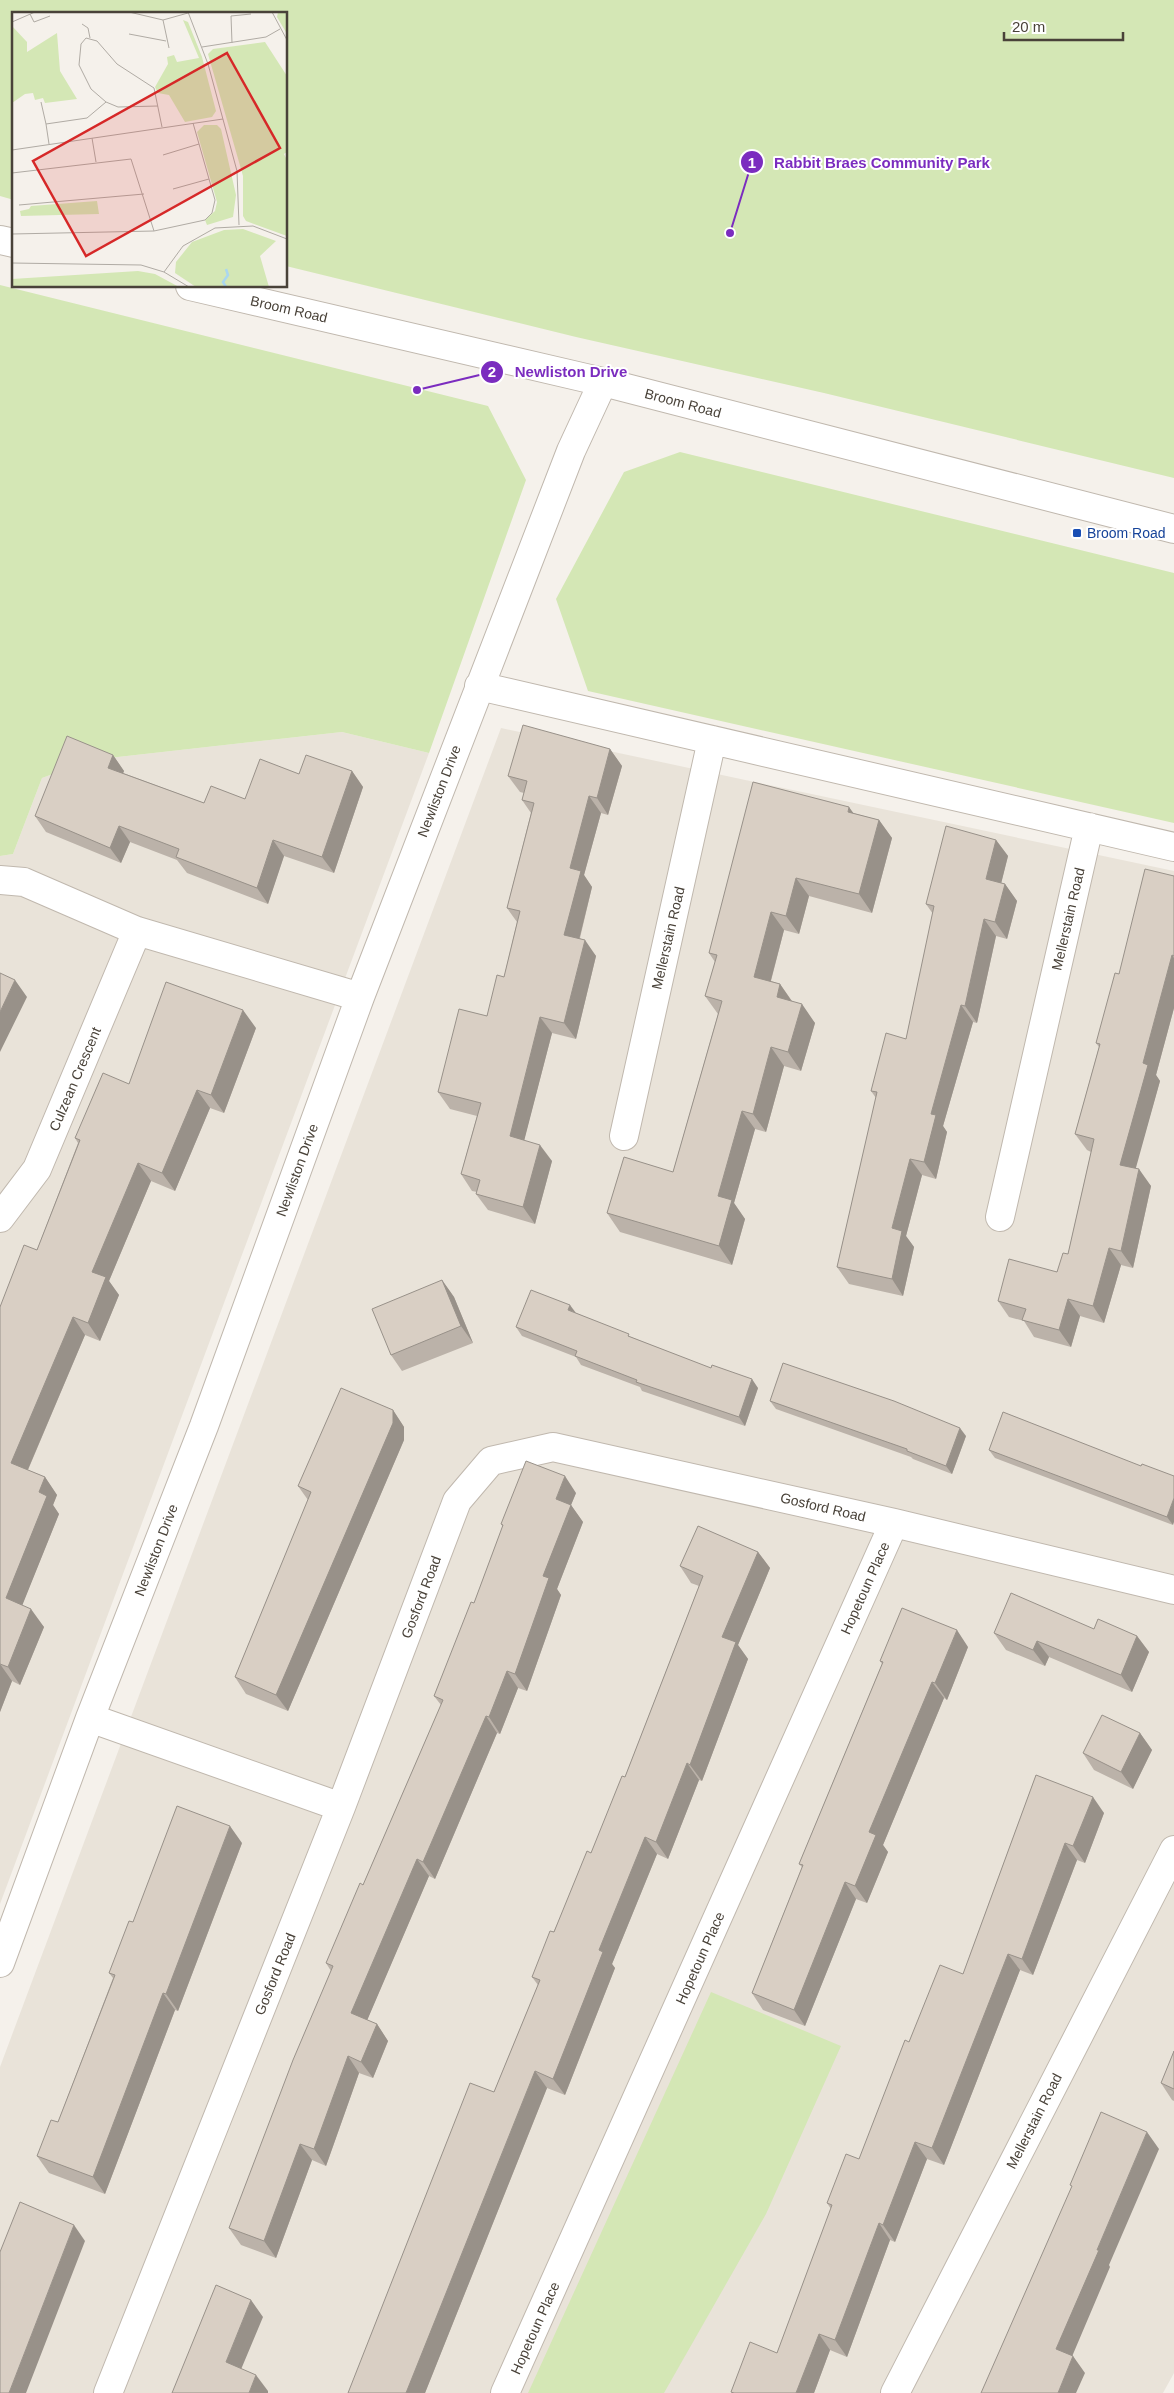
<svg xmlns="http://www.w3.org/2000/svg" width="1174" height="2393" font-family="Arial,sans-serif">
  <rect width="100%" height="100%" fill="#f5f1eb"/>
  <!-- residential -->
  <path fill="#e9e3d9" d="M 501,728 L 1174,871 L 1174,2373 L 1163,2393 L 0,2393 L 0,2067 Z
    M 342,732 L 429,753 L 0,1904 L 0,856 L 13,854 L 42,778 L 91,760 Z"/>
  <!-- green -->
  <path fill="#d4e7b5" d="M 0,0 L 1174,0 L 1174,478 L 824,393 L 576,337 L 286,266 L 286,14 L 14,14 L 14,200 L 0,196 Z
    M 0,285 L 488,406 L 526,480 L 429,753 L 342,732 L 91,760 L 42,778 L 13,854 L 0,856 Z
    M 680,452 L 1174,573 L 1174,823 L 588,691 L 556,599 L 624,472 Z
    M 711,1992 L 841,2046 L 766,2214 L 664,2393 L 528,2393 Z"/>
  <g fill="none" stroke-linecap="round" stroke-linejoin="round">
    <defs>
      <path id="minor" d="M 479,686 L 1174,847
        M 0,880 L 24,882 L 137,931 L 360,997
        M 624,1136 L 712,740
        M 1000,1217 L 1089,827
        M 0,1218 L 37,1169 L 137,931
        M 90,1718 L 341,1807
        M 0,1963 L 90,1718 L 204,1426 L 360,997 L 571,451 L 603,382
        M 108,2393 L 341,1807 L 457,1501 L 491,1461 L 553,1447 L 894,1523 L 1174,1590
        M 505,2393 L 894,1523
        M 895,2393 L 1174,1850"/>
      <path id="tertiary" d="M 0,240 L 14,243
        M 190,286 L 603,382 L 1174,529"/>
    </defs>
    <!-- minor casing -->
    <use href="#minor" stroke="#c0b8ae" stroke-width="30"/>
    <!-- tertiary casing -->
    <use href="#tertiary" stroke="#c0b8ae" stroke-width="30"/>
    <!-- minor -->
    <use href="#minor" stroke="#fff" stroke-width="28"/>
    <!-- tertiary -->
    <use href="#tertiary" stroke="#fff" stroke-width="28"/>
  </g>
  <!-- wall -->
  <path fill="#bbb2a9" d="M 610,749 L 622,766 L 608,815 L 601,813 L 584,875 L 592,887 L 580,938 L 596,956 L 576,1039 L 552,1033 L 524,1140 L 552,1161 L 535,1224 L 488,1210 L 476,1194 L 477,1192 L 472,1191 L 461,1174 L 477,1116 L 450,1109 L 438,1092 L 487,1016 L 504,977 L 517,922 L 507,908 L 531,813 L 522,800 L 524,793 L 520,792 L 508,776 Z
    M 113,755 L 124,771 L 123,773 L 204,803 L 245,799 L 299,774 L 352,771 L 363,787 L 334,873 L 284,856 L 268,904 L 187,873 L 177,860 L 130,842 L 121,863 L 46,832 L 35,816 Z
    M 853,813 L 879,820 L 892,838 L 872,913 L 809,896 L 799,934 L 784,930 L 771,981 L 780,984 L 792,1001 L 815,1023 L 801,1071 L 784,1066 L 766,1132 L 755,1129 L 734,1203 L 745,1219 L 732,1265 L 620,1232 L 607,1213 L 673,1172 L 718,1014 L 705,996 L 715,962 L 709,953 Z
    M 996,840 L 1008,856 L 1001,883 L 1005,884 L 1017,901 L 1007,939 L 996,936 L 977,1023 L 973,1022 L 943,1126 L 947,1132 L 936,1179 L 922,1175 L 906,1236 L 914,1247 L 903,1296 L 849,1284 L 837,1267 L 876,1098 L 871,1091 L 906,1039 L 933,914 L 926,904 Z
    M 1174,876 L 1174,1008 L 1156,1075 L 1160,1081 L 1135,1168 L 1151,1186 L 1133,1268 L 1121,1265 L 1104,1323 L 1080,1316 L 1071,1347 L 1034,1337 L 1024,1321 L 1009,1317 L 998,1301 L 1057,1272 L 1068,1254 L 1091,1152 L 1087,1150 L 1075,1134 L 1099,1047 L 1096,1043 L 1119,974 Z
    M 256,1028 L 224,1113 L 210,1108 L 175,1191 L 151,1181 L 109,1281 L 119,1295 L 100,1341 L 85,1335 L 28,1470 L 45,1477 L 57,1495 L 53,1505 L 59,1514 L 22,1605 L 44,1627 L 20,1685 L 12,1681 L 0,1712 L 0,1307 L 37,1250 L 78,1143 L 75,1138 L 129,1084 Z
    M 442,1280 L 454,1297 L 473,1343 L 402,1371 L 391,1355 Z
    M 576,1313 L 631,1337 L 758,1388 L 745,1426 L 642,1391 L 640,1387 L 581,1365 L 576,1357 L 522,1336 L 516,1327 Z
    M 770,1401 L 966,1436 L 952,1474 L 913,1459 L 911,1457 L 776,1409 Z
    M 393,1410 L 404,1427 L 404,1440 L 288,1711 L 246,1694 L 235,1677 L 308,1500 L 298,1486 Z
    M 989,1450 L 1141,1466 L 1173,1525 L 995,1458 Z
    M 576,1493 L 571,1505 L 583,1522 L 557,1589 L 561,1595 L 527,1691 L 518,1688 L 500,1734 L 497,1733 L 435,1879 L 429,1876 L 367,2020 L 377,2024 L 388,2041 L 373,2078 L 359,2073 L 326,2166 L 312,2160 L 276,2258 L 241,2245 L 229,2228 L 331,1971 L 326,1963 L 363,1885 L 441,1705 L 434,1696 L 474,1603 L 503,1527 L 501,1524 Z
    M 758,1552 L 770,1568 L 738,1645 L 748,1659 L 702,1781 L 699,1780 L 668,1859 L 657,1854 L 612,1964 L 615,1968 L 565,2095 L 547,2088 L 425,2393 L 348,2393 L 494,2092 L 538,1985 L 532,1977 L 591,1853 L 625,1777 L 699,1586 L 691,1583 L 680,1566 Z
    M 1094,1629 L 1137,1636 L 1149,1652 L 1132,1692 L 1049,1657 L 1045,1666 L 1006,1650 L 994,1633 Z
    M 968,1647 L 947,1700 L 944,1698 L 883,1845 L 888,1852 L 867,1903 L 856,1899 L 805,2026 L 763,2010 L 752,1993 L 802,1867 L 799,1864 L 882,1664 L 880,1661 Z
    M 1140,1733 L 1152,1750 L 1133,1789 L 1094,1770 L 1083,1753 Z
    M 1036,1775 L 1104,1813 L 1085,1863 L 1077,1860 L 1033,1975 L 1020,1970 L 944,2165 L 927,2159 L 895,2242 L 890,2240 L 847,2357 L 830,2350 L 814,2393 L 732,2393 L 731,2392 L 777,2353 L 831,2209 L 827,2203 L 859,2159 L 909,2042 L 963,1974 Z
    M 242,1843 L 178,2011 L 175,2010 L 105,2194 L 49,2173 L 37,2156 L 58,2122 L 113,1978 L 109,1973 L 133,1922 Z
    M 1174,2051 L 1174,2101 L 1172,2100 L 1161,2083 Z"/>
  <!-- shaded-wall -->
  <path fill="#989189" d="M 610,749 L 622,766 L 608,815 L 597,798 Z
    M 113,755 L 124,771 L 119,783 L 108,768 Z
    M 352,771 L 363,787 L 334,873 L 322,857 Z
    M 589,796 L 601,813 L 584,875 L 592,887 L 576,952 L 564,935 L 570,868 Z
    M 849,807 L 862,825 L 848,812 Z
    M 879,820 L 892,838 L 872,913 L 859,894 Z
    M 119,826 L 130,842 L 121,863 L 110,848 Z
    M 273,840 L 284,856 L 268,904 L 257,888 Z
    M 996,840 L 1008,856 L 998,896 L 986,879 Z
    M 796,878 L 809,896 L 799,934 L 786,916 Z
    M 1005,884 L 1017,901 L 1007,939 L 995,922 Z
    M 771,912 L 784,930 L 767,995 L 754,977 Z
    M 984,919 L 996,936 L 977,1023 L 965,1006 Z
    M 585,940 L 596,956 L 576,1039 L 564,1023 Z
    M 1172,955 L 1174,958 L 1174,1008 L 1156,1075 L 1160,1081 L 1132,1182 L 1120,1165 L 1143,1063 Z
    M 15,980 L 27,997 L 0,1052 L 0,1012 Z
    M 780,984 L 793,1003 L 777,997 Z
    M 802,1004 L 815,1023 L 801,1071 L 788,1052 Z
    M 961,1005 L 973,1022 L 943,1126 L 947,1132 L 936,1179 L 924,1162 L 931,1114 Z
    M 243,1010 L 256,1028 L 224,1113 L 211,1095 Z
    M 540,1017 L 552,1033 L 521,1153 L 510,1136 Z
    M 771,1047 L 784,1066 L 766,1132 L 753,1114 Z
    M 197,1090 L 210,1108 L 175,1191 L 162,1173 Z
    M 742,1111 L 755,1129 L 734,1203 L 745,1219 L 732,1265 L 719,1246 L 718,1196 Z
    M 540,1145 L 552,1161 L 535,1224 L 523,1207 Z
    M 910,1159 L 922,1175 L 906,1236 L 914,1247 L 903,1296 L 892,1279 L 892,1228 Z
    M 138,1163 L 151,1181 L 109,1281 L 119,1295 L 100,1341 L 88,1323 L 92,1272 Z
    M 1139,1169 L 1151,1186 L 1133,1268 L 1121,1251 Z
    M 1109,1248 L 1121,1265 L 1104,1323 L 1093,1306 Z
    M 442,1280 L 454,1297 L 473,1343 L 461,1326 Z
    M 1068,1299 L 1080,1316 L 1071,1347 L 1059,1330 Z
    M 570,1305 L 576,1313 L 568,1310 Z
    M 73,1317 L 85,1335 L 23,1481 L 11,1463 Z
    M 752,1379 L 758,1388 L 745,1426 L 739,1417 Z
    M 393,1410 L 404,1427 L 404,1440 L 288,1711 L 276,1695 Z
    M 960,1428 L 966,1436 L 952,1474 L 946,1466 Z
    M 565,1476 L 576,1493 L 571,1505 L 583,1522 L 557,1589 L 561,1595 L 527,1691 L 515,1674 L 543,1576 L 556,1499 Z
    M 45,1477 L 57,1495 L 53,1505 L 59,1514 L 18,1616 L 6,1598 L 39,1492 Z
    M 1174,1498 L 1174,1522 L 1173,1525 L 1167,1517 Z
    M 758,1552 L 770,1568 L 738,1645 L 748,1659 L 702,1781 L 690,1765 L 722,1637 Z
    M 31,1609 L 44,1627 L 20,1685 L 8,1667 Z
    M 957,1630 L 968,1647 L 947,1700 L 935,1683 Z
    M 1137,1636 L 1149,1652 L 1132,1692 L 1121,1675 Z
    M 1037,1641 L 1049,1657 L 1045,1666 L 1033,1650 Z
    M 0,1664 L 12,1681 L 0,1712 Z
    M 507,1671 L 518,1688 L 500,1734 L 489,1717 Z
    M 932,1682 L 944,1698 L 883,1845 L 888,1852 L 867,1903 L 855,1886 L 869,1832 Z
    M 486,1716 L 497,1733 L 435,1879 L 423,1862 Z
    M 1140,1733 L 1152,1750 L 1133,1789 L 1121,1772 Z
    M 687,1763 L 699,1780 L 668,1859 L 656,1842 Z
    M 1093,1797 L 1104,1813 L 1085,1863 L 1073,1846 Z
    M 230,1826 L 242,1843 L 178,2011 L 166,1994 Z
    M 645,1837 L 657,1854 L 612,1964 L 615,1968 L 565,2095 L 553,2079 L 599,1950 Z
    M 1065,1843 L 1077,1860 L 1033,1975 L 1022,1959 Z
    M 417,1859 L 429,1876 L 363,2030 L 351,2013 Z
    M 845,1882 L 856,1899 L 805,2026 L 794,2010 Z
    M 1008,1954 L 1020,1970 L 944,2165 L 932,2148 Z
    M 163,1993 L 175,2010 L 105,2194 L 93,2177 Z
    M 377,2024 L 388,2041 L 373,2078 L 361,2062 Z
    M 348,2056 L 359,2073 L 326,2166 L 314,2149 Z
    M 535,2071 L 547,2088 L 425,2393 L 406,2393 Z
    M 1147,2132 L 1159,2149 L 1109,2265 L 1110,2267 L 1068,2366 L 1056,2349 L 1097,2250 Z
    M 915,2142 L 927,2159 L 895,2242 L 883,2225 Z
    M 300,2144 L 312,2160 L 276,2258 L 264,2241 Z
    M 879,2223 L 890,2240 L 847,2357 L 835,2340 Z
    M 74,2225 L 85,2241 L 26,2393 L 9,2393 Z
    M 251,2300 L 263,2317 L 237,2379 L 226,2362 Z
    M 819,2334 L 830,2350 L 814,2393 L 796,2393 Z
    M 1073,2356 L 1085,2373 L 1076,2393 L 1058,2393 Z
    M 256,2375 L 268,2391 L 268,2393 L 249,2393 Z"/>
  <!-- building -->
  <path fill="#d9cfc4" stroke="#989189" d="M 523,725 L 610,749 L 597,798 L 589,796 L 570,868 L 581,871 L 564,935 L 585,940 L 564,1023 L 540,1017 L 510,1136 L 540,1145 L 523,1207 L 476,1194 L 480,1180 L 461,1174 L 481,1103 L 438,1092 L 459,1009 L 487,1016 L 497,975 L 504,977 L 520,911 L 507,908 L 534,803 L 522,800 L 527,781 L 508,776 Z
    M 67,736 L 113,755 L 108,768 L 204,803 L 211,786 L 245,799 L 260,759 L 299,774 L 306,755 L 352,771 L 322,857 L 273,840 L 257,888 L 176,857 L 179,849 L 119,826 L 110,848 L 35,816 Z
    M 753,782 L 849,807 L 848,812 L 879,820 L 859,894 L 796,878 L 786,916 L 771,912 L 754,977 L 780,984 L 777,997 L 802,1004 L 788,1052 L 771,1047 L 753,1114 L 742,1111 L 718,1196 L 732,1200 L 719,1246 L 607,1213 L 624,1157 L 673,1172 L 722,1001 L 705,996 L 717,955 L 709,953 Z
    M 946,826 L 996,840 L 986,879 L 1005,884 L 995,922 L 984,919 L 965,1006 L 961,1005 L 931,1114 L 936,1115 L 924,1162 L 910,1159 L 892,1228 L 902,1231 L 892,1279 L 837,1267 L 877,1092 L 871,1091 L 886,1033 L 906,1039 L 934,906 L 926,904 Z
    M 1145,869 L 1174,876 L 1174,956 L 1172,955 L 1143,1063 L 1148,1065 L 1120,1165 L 1139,1169 L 1121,1251 L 1109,1248 L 1093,1306 L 1068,1299 L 1059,1330 L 1022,1320 L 1026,1309 L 998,1301 L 1009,1259 L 1057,1272 L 1063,1253 L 1068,1254 L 1094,1139 L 1075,1134 L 1100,1044 L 1096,1043 L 1115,973 L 1119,974 Z
    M 0,973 L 15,980 L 0,1012 Z
    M 166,982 L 243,1010 L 211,1095 L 197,1090 L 162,1173 L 138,1163 L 92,1272 L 106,1277 L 88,1323 L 73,1317 L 11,1463 L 45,1477 L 39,1492 L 47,1496 L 6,1598 L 31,1609 L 8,1667 L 0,1664 L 0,1307 L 24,1245 L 37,1250 L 80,1140 L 75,1138 L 103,1073 L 129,1084 Z
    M 442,1280 L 461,1326 L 391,1355 L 372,1309 Z
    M 531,1290 L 570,1305 L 568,1310 L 629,1334 L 628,1336 L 711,1368 L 712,1365 L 752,1379 L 739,1417 L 636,1382 L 637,1380 L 575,1356 L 577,1351 L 516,1327 Z
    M 783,1363 L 894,1401 L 960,1428 L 946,1466 L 907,1451 L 907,1449 L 770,1401 Z
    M 341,1388 L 393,1410 L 393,1423 L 276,1695 L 235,1677 L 311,1492 L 298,1486 Z
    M 1003,1412 L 1141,1466 L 1142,1464 L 1174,1476 L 1174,1498 L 1167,1517 L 989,1450 Z
    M 526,1461 L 565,1476 L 556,1499 L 571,1505 L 543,1576 L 549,1578 L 515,1674 L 507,1671 L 489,1717 L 486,1716 L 423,1862 L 417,1859 L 351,2013 L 377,2024 L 361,2062 L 348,2056 L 314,2149 L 300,2144 L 264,2241 L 229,2228 L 293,2060 L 333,1966 L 326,1963 L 360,1883 L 363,1885 L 443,1700 L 434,1696 L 471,1602 L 474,1603 L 503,1525 L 501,1524 Z
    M 698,1526 L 758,1552 L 722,1637 L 736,1642 L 690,1765 L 687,1763 L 656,1842 L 645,1837 L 599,1950 L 603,1952 L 553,2079 L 535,2071 L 406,2393 L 348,2393 L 470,2083 L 494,2092 L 540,1980 L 532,1977 L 550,1931 L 554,1932 L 587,1851 L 591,1853 L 622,1776 L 625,1777 L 703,1576 L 680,1566 Z
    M 1011,1593 L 1094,1629 L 1098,1619 L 1137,1636 L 1121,1675 L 1037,1641 L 1033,1650 L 994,1633 Z
    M 902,1608 L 957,1630 L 935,1683 L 932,1682 L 869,1832 L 876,1835 L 855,1886 L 845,1882 L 794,2010 L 752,1993 L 803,1865 L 799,1864 L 883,1662 L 880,1661 Z
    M 1102,1715 L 1140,1733 L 1121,1772 L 1083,1753 Z
    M 1036,1775 L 1093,1797 L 1073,1846 L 1065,1843 L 1022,1959 L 1008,1954 L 932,2148 L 915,2142 L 883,2225 L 879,2223 L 835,2340 L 819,2334 L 796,2393 L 734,2393 L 731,2392 L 750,2342 L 777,2353 L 832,2205 L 827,2203 L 846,2154 L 859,2159 L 905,2040 L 909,2042 L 940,1965 L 963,1974 Z
    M 177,1806 L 230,1826 L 166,1994 L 163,1993 L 93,2177 L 37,2156 L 51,2120 L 58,2122 L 115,1975 L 109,1973 L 129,1921 L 133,1922 Z
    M 1174,2051 L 1174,2089 L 1161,2083 Z
    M 1101,2112 L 1147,2132 L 1097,2250 L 1099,2250 L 1056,2349 L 1073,2356 L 1058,2393 L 981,2393 L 1072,2186 L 1070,2185 Z
    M 20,2202 L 74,2225 L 9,2393 L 0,2393 L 0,2252 Z
    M 216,2285 L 251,2300 L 226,2362 L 256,2375 L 249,2393 L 172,2393 Z"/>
  <!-- markers -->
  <rect fill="#1a4fb4" stroke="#fff" stroke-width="2" x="1072" y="528" width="10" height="10" rx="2.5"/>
  <g text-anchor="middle" stroke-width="4" stroke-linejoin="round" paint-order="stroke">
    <!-- street labels -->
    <g font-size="14" fill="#494239" stroke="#fff">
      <text transform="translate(289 309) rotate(13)" y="5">Broom Road</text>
      <text transform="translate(683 403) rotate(15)" y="5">Broom Road</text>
      <text transform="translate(439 791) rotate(-69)" y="5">Newliston Drive</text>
      <text transform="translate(1068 919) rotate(-77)" y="5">Mellerstain Road</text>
      <text transform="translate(668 938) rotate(-77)" y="5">Mellerstain Road</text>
      <text transform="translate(75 1079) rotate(-67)" y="5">Culzean Crescent</text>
      <text transform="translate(297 1170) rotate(-70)" y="5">Newliston Drive</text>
      <text transform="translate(823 1507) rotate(13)" y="5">Gosford Road</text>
      <text transform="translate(156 1550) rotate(-69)" y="5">Newliston Drive</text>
      <text transform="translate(865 1588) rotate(-66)" y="5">Hopetoun Place</text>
      <text transform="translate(421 1597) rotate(-69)" y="5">Gosford Road</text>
      <text transform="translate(700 1958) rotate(-66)" y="5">Hopetoun Place</text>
      <text transform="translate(275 1974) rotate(-68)" y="5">Gosford Road</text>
      <text transform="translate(1034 2121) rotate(-63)" y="5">Mellerstain Road</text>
      <text transform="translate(535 2328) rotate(-66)" y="5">Hopetoun Place</text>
    </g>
    <!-- transit labels -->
    <g font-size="14" fill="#164399" stroke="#fff" text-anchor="start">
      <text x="1087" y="538">Broom Road</text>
    </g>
  </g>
  <!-- overview -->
  <g transform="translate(12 12)">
    <rect width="275" height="275" fill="#f5f1eb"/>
    <path d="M 266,0 L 275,0 L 275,22 L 265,5 ZM 171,8 L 176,10 L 190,45 L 204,99 L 200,105 L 173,110 L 157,83 L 146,81 L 143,75 L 156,52 L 155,45 L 162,43 L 165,50 L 187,46 ZM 0,14 L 15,30 L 15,40 L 45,21 L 48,59 L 65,87 L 33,91 L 31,86 L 23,88 L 21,81 L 13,82 L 0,91 ZM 253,30 L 275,64 L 275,140 L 272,142 L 275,148 L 275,224 L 234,209 L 231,204 L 231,164 L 196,42 L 201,37 ZM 192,113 L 205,113 L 209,117 L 224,183 L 221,205 L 195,213 L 193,208 L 203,199 L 205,190 L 185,120 ZM 85,189 L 87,202 L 9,204 L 8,199 L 17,197 L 19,194 ZM 231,217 L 264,229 L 248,244 L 257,275 L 184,275 L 163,261 L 164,250 L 180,230 L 212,218 ZM 126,259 L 143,262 L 167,275 L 0,275 L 0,267 Z" fill="#d4e7b5"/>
    <path fill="none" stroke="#aad7ef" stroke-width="2.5" d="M 214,257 L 216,263 L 211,270 L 214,275"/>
    <path fill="none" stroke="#b0aba4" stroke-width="1" d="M 117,0 L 151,8 L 176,1M 176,0 L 196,52 L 225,159 L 227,213M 260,0 L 275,28M 18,2 L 22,10 L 38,4M 151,8 L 157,36M 0,10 L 23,0M 70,12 L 76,16 L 78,26M 117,22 L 154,29M 220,31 L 219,4 L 239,2M 190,35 L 254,25 L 268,17M 29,90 L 34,112 L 75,106 L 94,90M 146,94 L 106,95 L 94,90 L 79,77 L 67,53 L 69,32 L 74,26 L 85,29 L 105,52 L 142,76 L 150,115M 34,112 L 37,132M 80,126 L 84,150M 0,138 L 211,107M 151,143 L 187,132M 0,161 L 119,147 L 142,219M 161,177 L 197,167M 7,193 L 132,182M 0,222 L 142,219 L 193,208 L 200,201 L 203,188 L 181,111M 0,251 L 129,253 L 152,260 L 177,275M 152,260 L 171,234 L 203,216 L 241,214 L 275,227"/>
    <path fill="#d62828" fill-opacity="0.15" stroke="#d62828" stroke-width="2.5" d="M 215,41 L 268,136 L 74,244 L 21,149 Z"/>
    <rect width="275" height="275" fill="none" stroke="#494239" stroke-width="2.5"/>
  </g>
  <!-- callouts -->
  <path fill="none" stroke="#7b2cbf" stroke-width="2" d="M730 233L752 162M417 390L492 372"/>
  <g fill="#7b2cbf" stroke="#fff" stroke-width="2">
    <circle cx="730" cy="233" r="5"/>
    <circle cx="417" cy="390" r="5"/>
    <circle cx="752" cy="162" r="12"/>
    <circle cx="492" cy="372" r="12"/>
  </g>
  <g font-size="15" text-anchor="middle" font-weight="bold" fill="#fff">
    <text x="752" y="168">1</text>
    <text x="492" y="377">2</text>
  </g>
  <g font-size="15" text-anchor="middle" font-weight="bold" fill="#7b2cbf" stroke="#fff" stroke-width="4" stroke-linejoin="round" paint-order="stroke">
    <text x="882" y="168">Rabbit Braes Community Park</text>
    <text x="571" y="377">Newliston Drive</text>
  </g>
  <!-- scale -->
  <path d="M1004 32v8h119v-8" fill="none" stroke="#494239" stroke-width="2.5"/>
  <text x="1012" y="32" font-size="15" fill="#494239" stroke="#ffffff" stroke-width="4" paint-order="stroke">20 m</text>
</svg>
